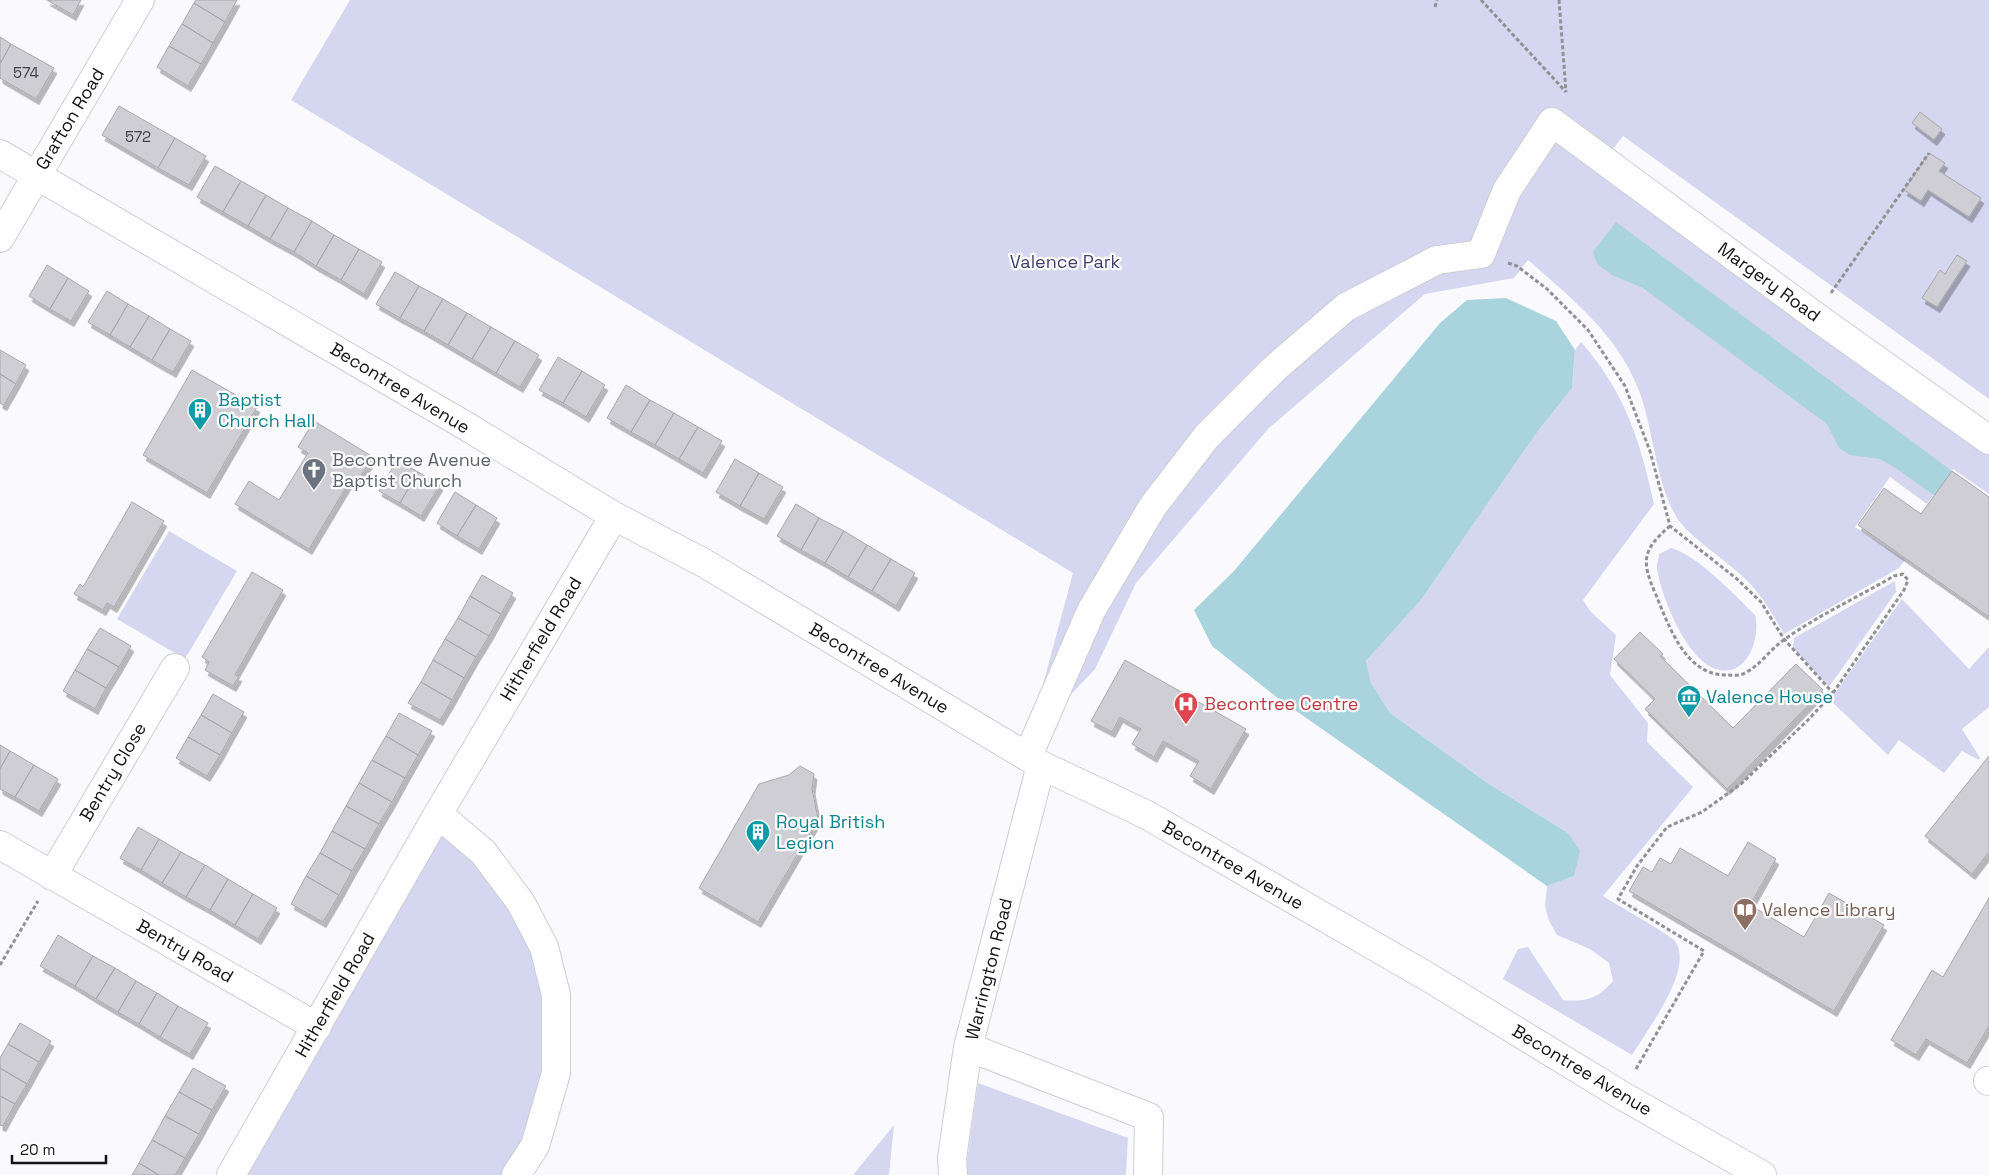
<svg xmlns="http://www.w3.org/2000/svg" width="1989" height="1175" font-family="'Space Grotesk',sans-serif">
  <defs>
    <filter id="shadow"><feDropShadow dx="3" dy="5.5" stdDeviation="0" flood-color="#0004"/></filter>
  </defs>
  <rect width="100%" height="100%" fill="#fafafe"/>
  <!-- green -->
  <path fill="#d5d6ef" d="M 350,0 L 1989,0 L 1989,399 L 1623,136 L 1596,171 L 1989,451 L 1989,494 L 1953,469 L 1927,504 L 1890,477 L 1855,527 L 1905,560 L 1899,568 L 1784,634 C 1772,613 1760,592 1742,576 C 1726,561 1691,537 1679,521 C 1655,486 1654,428 1638,388 C 1616,333 1571,298 1528,260 L 1514,278 L 1425,294 L 1269,428 L 1136,583 L 1095,669 L 1061,705 L 1042,688 L 1073,573 L 291,100 Z
    M 1581,342 C 1625,392 1640,440 1654,504 L 1583,600 L 1590,611 L 1616,635 L 1610,675 L 1648,723 L 1647,742 L 1693,787 L 1603,896 C 1615,904 1669,934 1675,941 C 1695,969 1647,1030 1632,1055 L 1503,979 L 1518,949 L 1528,947 L 1563,1000 C 1587,1002 1597,999 1613,981 L 1609,963 L 1590,949 L 1557,935 L 1549,921 L 1545,906 L 1547,886 L 1574,876 L 1568,833 L 1489,784 L 1390,713 L 1371,683 L 1366,661 L 1421,600 L 1535,435 L 1572,388 L 1575,350 Z
    M 169,531 L 237,571 L 185,659 L 117,619 Z
    M 1671,548 C 1697,555 1735,595 1755,615 C 1761,638 1747,679 1716,669 C 1686,659 1662,598 1657,569 C 1656,565 1659,559 1659,554 Z
    M 1895,581 L 1896,592 L 1829,687 L 1793,648 L 1794,638 Z
    M 1902,599 L 1969,669 L 1989,647 L 1989,707 L 1962,729 L 1980,758 L 1979,760 L 1962,751 L 1944,773 L 1899,740 L 1888,755 L 1830,700 Z
    M 438,814 L 544,947 L 556,1073 L 516,1175 L 231,1175 Z
    M 978,1083 L 1128,1138 L 1126,1175 L 965,1175 Z
    M 894,1125 L 889,1175 L 853,1175 Z"/>
  <!-- water -->
  <path fill="#a9d3dd" d="M 1616,222 L 1952,471 L 1935,496 L 1897,469 L 1880,459 L 1850,455 L 1839,448 L 1827,424 L 1643,288 L 1612,275 L 1597,264 L 1593,252 Z
    M 1506,298 L 1556,321 L 1575,350 L 1572,388 L 1535,435 L 1421,600 L 1366,661 L 1371,683 L 1390,713 L 1489,784 L 1568,833 L 1580,851 L 1574,876 L 1547,886 L 1279,699 L 1212,646 L 1194,610 L 1234,571 L 1440,323 L 1467,300 Z"/>
  <!-- building -->
  <path fill="#d0ced5" stroke="#a8a6ad" filter="url(#shadow)" d="M 47,0 L 81,0 L 73,15 Z
    M 196,0 L 237,0 L 225,22 L 194,3 Z
    M 194,3 L 225,22 L 213,43 L 182,24 Z
    M 182,24 L 213,43 L 201,64 L 169,46 Z
    M 0,37 L 11,44 L 0,64 Z
    M 11,44 L 54,68 L 36,99 L 0,78 L 0,64 Z
    M 169,46 L 201,64 L 188,86 L 157,67 Z
    M 119,106 L 175,138 L 158,168 L 102,135 Z
    M 1920,112 L 1942,129 L 1934,140 L 1912,123 Z
    M 175,138 L 206,156 L 189,185 L 158,168 Z
    M 1929,153 L 1945,163 L 1939,171 L 1981,198 L 1969,217 L 1928,190 L 1921,201 L 1904,190 Z
    M 215,166 L 241,181 L 223,212 L 197,197 Z
    M 241,181 L 266,195 L 248,226 L 223,212 Z
    M 266,195 L 288,208 L 270,239 L 248,226 Z
    M 288,208 L 312,221 L 294,252 L 270,239 Z
    M 312,221 L 334,235 L 316,266 L 294,252 Z
    M 334,235 L 359,249 L 341,280 L 316,266 Z
    M 359,249 L 382,262 L 364,294 L 341,280 Z
    M 1957,255 L 1967,261 L 1937,307 L 1922,298 L 1940,270 L 1945,274 Z
    M 47,265 L 68,278 L 50,309 L 29,296 Z
    M 395,272 L 419,286 L 400,318 L 376,304 Z
    M 68,278 L 89,291 L 71,321 L 50,309 Z
    M 419,286 L 443,299 L 424,331 L 400,318 Z
    M 107,291 L 128,304 L 110,335 L 88,322 Z
    M 443,299 L 467,313 L 448,345 L 424,331 Z
    M 128,304 L 149,316 L 130,347 L 110,335 Z
    M 467,313 L 491,327 L 472,359 L 448,345 Z
    M 149,316 L 170,329 L 152,360 L 130,347 Z
    M 491,327 L 515,341 L 496,373 L 472,359 Z
    M 170,329 L 191,341 L 173,372 L 152,360 Z
    M 515,341 L 539,355 L 520,387 L 496,373 Z
    M 0,350 L 26,365 L 16,384 L 0,374 Z
    M 558,357 L 582,371 L 563,403 L 539,390 Z
    M 192,370 L 257,407 L 207,493 L 143,455 Z
    M 582,371 L 605,385 L 586,417 L 563,403 Z
    M 0,374 L 16,384 L 4,405 L 0,403 Z
    M 626,385 L 650,400 L 631,432 L 607,418 Z
    M 650,400 L 674,413 L 655,445 L 631,432 Z
    M 674,413 L 698,427 L 679,459 L 655,445 Z
    M 314,421 L 373,457 L 357,482 L 351,479 L 309,549 L 235,504 L 249,481 L 279,500 L 308,453 L 298,447 Z
    M 698,427 L 722,441 L 703,473 L 679,459 Z
    M 735,459 L 759,473 L 740,506 L 716,492 Z
    M 397,460 L 418,472 L 400,503 L 379,491 Z
    M 1952,471 L 1989,497 L 1989,617 L 1858,525 L 1884,488 L 1921,514 Z
    M 418,472 L 440,485 L 421,516 L 400,503 Z
    M 759,473 L 783,487 L 764,519 L 740,506 Z
    M 455,492 L 476,505 L 457,536 L 437,523 Z
    M 132,502 L 164,521 L 114,607 L 107,603 L 103,610 L 74,594 L 80,584 L 83,587 Z
    M 796,504 L 819,518 L 801,550 L 777,536 Z
    M 476,505 L 497,518 L 479,549 L 457,536 Z
    M 819,518 L 844,531 L 825,563 L 801,550 Z
    M 844,531 L 867,545 L 848,577 L 825,563 Z
    M 867,545 L 891,559 L 872,591 L 848,577 Z
    M 891,559 L 915,573 L 896,606 L 872,591 Z
    M 252,572 L 283,590 L 235,675 L 239,676 L 233,686 L 205,670 L 209,662 L 202,657 Z
    M 482,575 L 513,593 L 501,614 L 470,596 Z
    M 470,596 L 501,614 L 489,636 L 458,618 Z
    M 458,618 L 489,636 L 476,657 L 445,639 Z
    M 100,628 L 131,646 L 119,667 L 87,649 Z
    M 1640,632 L 1663,654 L 1660,656 L 1733,728 L 1796,664 L 1823,690 L 1727,789 L 1645,709 L 1655,699 L 1614,659 Z
    M 445,639 L 476,657 L 464,678 L 433,660 Z
    M 87,649 L 119,667 L 106,688 L 75,670 Z
    M 433,660 L 464,678 L 452,700 L 421,682 Z
    M 1125,660 L 1246,729 L 1211,789 L 1190,776 L 1199,761 L 1163,741 L 1154,757 L 1132,744 L 1141,729 L 1120,717 L 1112,732 L 1091,721 Z
    M 75,670 L 106,688 L 95,709 L 63,691 Z
    M 421,682 L 452,700 L 440,720 L 408,703 Z
    M 213,694 L 244,712 L 232,733 L 201,715 Z
    M 399,713 L 432,731 L 418,755 L 386,736 Z
    M 201,715 L 232,733 L 220,755 L 188,737 Z
    M 386,736 L 418,755 L 405,778 L 372,760 Z
    M 188,737 L 220,755 L 207,776 L 176,758 Z
    M 0,745 L 10,751 L 0,769 Z
    M 10,751 L 34,765 L 15,797 L 0,789 L 0,769 Z
    M 1989,756 L 1989,852 L 1972,874 L 1925,836 Z
    M 372,760 L 405,778 L 392,802 L 359,783 Z
    M 34,765 L 58,779 L 39,811 L 15,797 Z
    M 800,766 L 814,774 L 812,789 L 818,819 L 758,922 L 699,888 L 759,784 L 789,775 Z
    M 359,783 L 392,802 L 379,824 L 346,806 Z
    M 346,806 L 379,824 L 365,849 L 332,831 Z
    M 138,827 L 159,839 L 141,870 L 120,858 Z
    M 332,831 L 365,849 L 352,871 L 320,853 Z
    M 159,839 L 181,852 L 162,883 L 141,870 Z
    M 1748,842 L 1776,859 L 1750,905 L 1804,937 L 1829,893 L 1884,925 L 1834,1011 L 1629,891 L 1643,867 L 1652,872 L 1660,858 L 1671,864 L 1680,848 L 1728,876 Z
    M 181,852 L 205,865 L 186,897 L 162,883 Z
    M 320,853 L 352,871 L 339,895 L 306,876 Z
    M 205,865 L 228,879 L 210,910 L 186,897 Z
    M 306,876 L 339,895 L 323,922 L 291,904 Z
    M 228,879 L 253,894 L 235,925 L 210,910 Z
    M 253,894 L 277,908 L 258,939 L 235,925 Z
    M 1989,898 L 1989,1026 L 1967,1063 L 1926,1039 L 1916,1055 L 1891,1040 L 1932,970 L 1943,977 Z
    M 58,935 L 93,956 L 75,986 L 40,966 Z
    M 93,956 L 115,968 L 96,999 L 75,986 Z
    M 115,968 L 136,981 L 118,1012 L 96,999 Z
    M 136,981 L 157,993 L 139,1024 L 118,1012 Z
    M 157,993 L 178,1006 L 160,1037 L 139,1024 Z
    M 178,1006 L 208,1023 L 190,1054 L 160,1037 Z
    M 20,1023 L 51,1041 L 39,1062 L 8,1044 Z
    M 8,1044 L 39,1062 L 27,1084 L 0,1068 L 0,1058 Z
    M 0,1068 L 27,1084 L 15,1104 L 0,1096 Z
    M 193,1068 L 226,1086 L 212,1110 L 179,1092 Z
    M 179,1092 L 212,1110 L 199,1134 L 165,1116 Z
    M 0,1096 L 15,1104 L 3,1126 L 0,1125 Z
    M 165,1116 L 199,1134 L 185,1158 L 152,1140 Z
    M 152,1140 L 185,1158 L 175,1175 L 159,1175 L 139,1163 Z
    M 139,1163 L 159,1175 L 132,1175 Z"/>
  <g fill="none" stroke-linecap="round" stroke-linejoin="round">
    <defs>
      <path id="minor" d="M 0,154 L 466,426 L 614,516 L 704,563 L 1041,765 L 1147,815 L 1428,977 L 1621,1095 L 1762,1175
        M 0,238 L 140,0
        M 1028,756 L 1091,611 L 1153,506 L 1207,436 L 1275,368 L 1346,307 L 1437,260 L 1481,254 L 1507,190 L 1552,122 L 1815,316 L 1989,440
        M 438,814 L 483,852 L 521,903 L 544,947 L 556,995 L 556,1073 L 535,1146 L 516,1175
        M 0,845 L 317,1027
        M 52,876 L 175,668
        M 968,1047 L 1149,1117 L 1148,1175
        M 1988,1081 L 1989,1081
        M 231,1175 L 438,814 L 614,516
        M 953,1175 L 952,1158 L 968,1047 L 1041,765"/>
    </defs>
    <!-- minor casing -->
    <use href="#minor" stroke="#cdced5" stroke-width="30"/>
    <!-- path -->
    <path stroke="#919194" stroke-width="3" stroke-dasharray="4 2.5" stroke-linecap="butt" d="M 1481,0 L 1566,92
      M 1559,0 L 1566,92
      M 1435,7 L 1437,0
      M 1508,263 L 1517,266 L 1547,289 L 1588,330 L 1625,386 L 1650,451 L 1670,526 L 1737,579 L 1761,602 L 1784,639 L 1833,693
      M 1831,293 L 1929,153
      M 0,965 L 38,901
      M 1636,1069 L 1704,951 L 1618,899 L 1637,866 L 1667,827 L 1702,812 L 1741,784 L 1808,720 L 1833,693 L 1904,590 L 1908,580 L 1903,574 L 1894,576 C 1858,597 1819,615 1785,639 C 1770,649 1762,664 1745,673 C 1740,676 1732,675 1726,675 C 1685,675 1669,626 1656,595 C 1641,561 1642,550 1670,526"/>
    <!-- minor -->
    <use href="#minor" stroke="#fff" stroke-width="28"/>
  </g>
  <!-- icons -->
  <defs>
    <symbol id="building-pin" viewBox="-11 -11 22 30"><path d="M0 17L-7.5 6A9.5 9.5 0 1 1 7.5 6Z" fill="#0f9aa8" stroke="#fff"/><path d="M-4-6H4V6H1V3H-1V6H-4ZM-2.5-4.3h1.7v1.8h-1.7ZM.8-4.3h1.7v1.8H.8ZM-2.5-1h1.7V.8h-1.7ZM.8-1h1.7V.8H.8Z" fill="#fff"/></symbol>
    <symbol id="church-pin" viewBox="-11 -11 22 30"><path d="M0 17L-7.5 6A9.5 9.5 0 1 1 7.5 6Z" fill="#6b7280" stroke="#fff"/><path d="M-1.2-6h2.4v3.5h3.3v2.4h-3.3V6h-2.4V-.1h-3.3v-2.4h3.3Z" fill="#fff"/></symbol>
    <symbol id="museum-pin" viewBox="-11 -11 22 30"><path d="M0 17L-7.5 6A9.5 9.5 0 1 1 7.5 6Z" fill="#0f9aa8" stroke="#fff"/><path d="M0-6L6-3V-2H-6V-3ZM-5-1h2V3h-2ZM-1-1h2V3h-2ZM3-1h2V3H3ZM-6 4H6V6H-6Z" fill="#fff"/></symbol>
    <symbol id="hospital-pin" viewBox="-11 -11 22 30"><path d="M0 17L-7.5 6A9.5 9.5 0 1 1 7.5 6Z" fill="#e0444e" stroke="#fff"/><path d="M-5-5h3v3.5h4V-5h3V5h-3V1.5h-4V5h-3Z" fill="#fff"/></symbol>
    <symbol id="library-pin" viewBox="-11 -11 22 30"><path d="M0 17L-7.5 6A9.5 9.5 0 1 1 7.5 6Z" fill="#8d6e63" stroke="#fff"/><path d="M-6-4Q-3-5.5-.7-3.5V5Q-3 3-6 4ZM6-4Q3-5.5 .7-3.5V5Q3 3 6 4Z" fill="#fff"/></symbol>
  </defs>
  <g fill-rule="evenodd">
    <use href="#building-pin" x="186" y="396" width="28" height="38"/>
    <use href="#church-pin" x="300" y="456" width="28" height="38"/>
    <use href="#museum-pin" x="1675" y="683" width="28" height="38"/>
    <use href="#hospital-pin" x="1172" y="690" width="28" height="38"/>
    <use href="#building-pin" x="744" y="818" width="28" height="38"/>
    <use href="#library-pin" x="1731" y="896" width="28" height="38"/>
  </g>
  <g text-anchor="middle" stroke-width="4.5" stroke-linejoin="round" paint-order="stroke">
    <!-- number labels -->
    <g font-size="15" fill="#434246">
      <text x="26" y="78">574</text>
      <text x="138" y="142">572</text>
    </g>
    <!-- street labels -->
    <g font-size="18" fill="#141416" stroke="#fff">
      <text transform="translate(70 119) rotate(-59)" y="6">Grafton Road</text>
      <text transform="translate(1769 282) rotate(36)" y="6">Margery Road</text>
      <text transform="translate(400 388) rotate(31)" y="6">Becontree Avenue</text>
      <text transform="translate(541 639) rotate(-59)" y="6">Hitherfield Road</text>
      <text transform="translate(879 668) rotate(31)" y="6">Becontree Avenue</text>
      <text transform="translate(113 772) rotate(-59)" y="6">Bentry Close</text>
      <text transform="translate(1233 865) rotate(30)" y="6">Becontree Avenue</text>
      <text transform="translate(185 951) rotate(30)" y="6">Bentry Road</text>
      <text transform="translate(989 969) rotate(-76)" y="6">Warrington Road</text>
      <text transform="translate(335 995) rotate(-60)" y="6">Hitherfield Road</text>
      <text transform="translate(1582 1070) rotate(31)" y="6">Becontree Avenue</text>
    </g>
    <!-- park labels -->
    <g font-size="18" fill="#413f6d" stroke="#fff">
      <text x="1065" y="268">Valence Park</text>
    </g>
    <!-- culture labels -->
    <g font-size="18" fill="#0d838f" stroke="#fff" text-anchor="start">
      <text x="218" y="406">Baptist<tspan x="218" dy="21">Church Hall</tspan></text>
      <text x="1706" y="703">Valence House</text>
      <text x="776" y="828">Royal British<tspan x="776" dy="21">Legion</tspan></text>
    </g>
    <!-- worship labels -->
    <g font-size="18" fill="#5b616d" stroke="#fff" text-anchor="start">
      <text x="332" y="466">Becontree Avenue<tspan x="332" dy="21">Baptist Church</tspan></text>
    </g>
    <!-- health labels -->
    <g font-size="18" fill="#be3a42" stroke="#fff" text-anchor="start">
      <text x="1204" y="710">Becontree Centre</text>
    </g>
    <!-- education labels -->
    <g font-size="18" fill="#785e54" stroke="#fff" text-anchor="start">
      <text x="1762" y="916">Valence Library</text>
    </g>
  </g>
  <!-- scale -->
  <path d="M12 1155v8h94v-8" fill="none" stroke="#141416" stroke-width="2.5"/>
  <text x="20" y="1155" font-size="15" fill="#141416" stroke="#ffffff" stroke-width="4" paint-order="stroke">20 m</text>
</svg>
